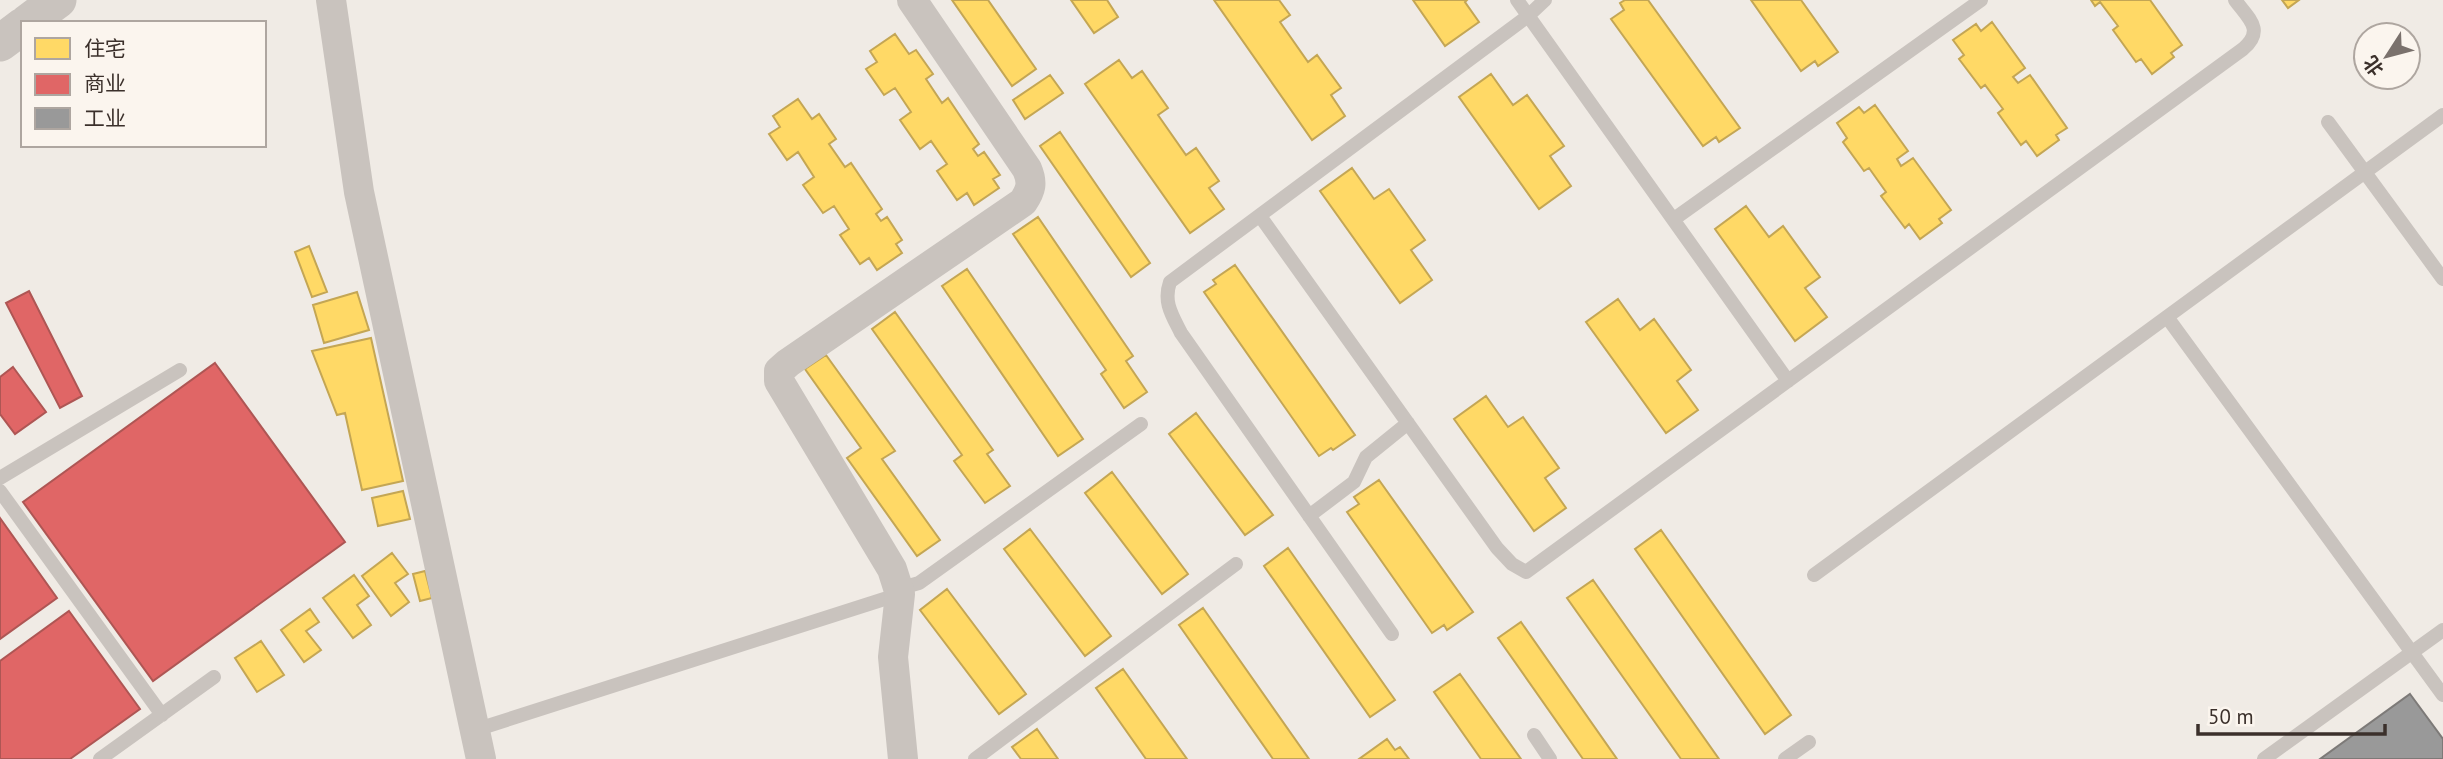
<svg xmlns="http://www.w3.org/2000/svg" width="2443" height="759" font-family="'PT Sans','Noto Sans SC',sans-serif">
  <rect width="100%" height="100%" fill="#f0ebe5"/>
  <!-- homes -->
  <path fill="#ffd966" stroke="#c4a654" stroke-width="2" d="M 952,0 L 988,0 L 1036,69 L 1012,86 Z
    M 1071,0 L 1107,0 L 1118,17 L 1094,33 Z
    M 1214,0 L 1279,0 L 1290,15 L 1280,22 L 1308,62 L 1317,55 L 1341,88 L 1331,95 L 1345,116 L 1312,140 Z
    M 1413,0 L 1467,0 L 1465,2 L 1479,22 L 1445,46 Z
    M 1625,0 L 1648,0 L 1740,128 L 1719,142 L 1716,137 L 1703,146 L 1611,19 L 1624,10 L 1620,3 Z
    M 1751,0 L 1801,0 L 1838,52 L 1818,66 L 1815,61 L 1801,71 Z
    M 2091,0 L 2150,0 L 2182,45 L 2171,53 L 2174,57 L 2152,74 L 2141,59 L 2136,62 L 2113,30 L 2118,26 L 2100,2 L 2095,6 Z
    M 2282,0 L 2299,0 L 2288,8 Z
    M 1992,22 L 2025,68 L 2013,77 L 2018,83 L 2030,75 L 2067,128 L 2056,135 L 2059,140 L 2037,156 L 2026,141 L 2021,145 L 1998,113 L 2003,109 L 1985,85 L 1981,88 L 1959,59 L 1964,55 L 1953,40 L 1976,24 L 1981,31 Z
    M 895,34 L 909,54 L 916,50 L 933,74 L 926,79 L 942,103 L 948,98 L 979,144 L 973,149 L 978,156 L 984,152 L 1000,175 L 993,179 L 999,188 L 974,205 L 967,193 L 957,200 L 937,171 L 947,164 L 931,141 L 920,149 L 900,120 L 911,112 L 895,88 L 884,95 L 866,69 L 877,62 L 870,51 Z
    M 1119,60 L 1132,78 L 1142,71 L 1168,108 L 1158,115 L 1186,155 L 1196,148 L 1219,181 L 1209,188 L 1224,209 L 1190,233 L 1085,84 Z
    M 1491,74 L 1513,105 L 1527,95 L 1564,146 L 1550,156 L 1571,186 L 1539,209 L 1459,97 Z
    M 1050,75 L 1063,93 L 1025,119 L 1013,100 Z
    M 798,99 L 812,119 L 819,114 L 836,139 L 829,144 L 845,167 L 851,163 L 882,209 L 876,214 L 881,221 L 887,217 L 902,240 L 896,244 L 902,253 L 877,270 L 869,258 L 860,264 L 840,235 L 849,229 L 834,206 L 823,213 L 803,185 L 814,177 L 798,152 L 787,160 L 769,134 L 780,127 L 773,116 Z
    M 1875,105 L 1908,151 L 1897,159 L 1901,166 L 1913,158 L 1951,210 L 1939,219 L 1942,223 L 1920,239 L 1909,224 L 1905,228 L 1881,196 L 1886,192 L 1869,168 L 1864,171 L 1843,142 L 1847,138 L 1837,123 L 1859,107 L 1864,113 Z
    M 1060,132 L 1150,263 L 1131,277 L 1040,146 Z
    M 1352,168 L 1374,199 L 1389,189 L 1425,240 L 1411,250 L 1432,280 L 1400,303 L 1320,191 Z
    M 1746,206 L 1769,237 L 1783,226 L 1820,277 L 1805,288 L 1827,317 L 1795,341 L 1715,229 Z
    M 1038,217 L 1133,356 L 1126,361 L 1147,392 L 1124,408 L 1101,374 L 1106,370 L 1013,234 Z
    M 309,246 L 327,292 L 312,297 L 295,252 Z
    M 1235,265 L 1355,435 L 1333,450 L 1331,448 L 1319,456 L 1204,292 L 1216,284 L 1213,280 Z
    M 967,269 L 1083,439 L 1058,456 L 942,286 Z
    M 357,292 L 369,330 L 324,343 L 313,305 Z
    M 1618,299 L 1640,330 L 1654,319 L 1691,370 L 1677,381 L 1698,410 L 1666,433 L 1586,322 Z
    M 895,312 L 993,450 L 987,454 L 1010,486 L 985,503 L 954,461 L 962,455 L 872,329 Z
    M 371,338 L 403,481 L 362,490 L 345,413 L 337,415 L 312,351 Z
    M 826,355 L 895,451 L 882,459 L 940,540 L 917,556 L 847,458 L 861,448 L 805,369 Z
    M 1486,396 L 1508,427 L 1523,417 L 1559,468 L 1545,478 L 1566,508 L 1534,531 L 1454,419 Z
    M 1196,413 L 1273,515 L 1245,535 L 1169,434 Z
    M 1112,472 L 1188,574 L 1162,594 L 1085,493 Z
    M 1379,480 L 1473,612 L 1447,630 L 1444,625 L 1432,633 L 1347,512 L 1359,504 L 1354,497 Z
    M 403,491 L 410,519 L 378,526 L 372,498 Z
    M 1030,529 L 1111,636 L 1085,656 L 1004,549 Z
    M 1661,530 L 1791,715 L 1765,734 L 1635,549 Z
    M 1288,548 L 1395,700 L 1370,717 L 1264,566 Z
    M 392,553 L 408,574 L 395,583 L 409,602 L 391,616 L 362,576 Z
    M 425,571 L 432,598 L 420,601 L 413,574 Z
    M 354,575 L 369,596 L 357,605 L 371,625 L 353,638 L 323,598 Z
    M 1593,580 L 1719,759 L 1681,759 L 1567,598 Z
    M 947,589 L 1026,694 L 999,714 L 920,610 Z
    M 1203,608 L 1309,759 L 1273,759 L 1179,625 Z
    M 310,609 L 319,622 L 306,631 L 321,650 L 304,662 L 281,630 Z
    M 1521,622 L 1617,759 L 1583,759 L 1498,638 Z
    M 261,641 L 284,675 L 257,692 L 235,658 Z
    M 1123,669 L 1187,759 L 1146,759 L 1096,688 Z
    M 1460,674 L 1521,759 L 1481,759 L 1434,692 Z
    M 1037,729 L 1058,759 L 1021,759 L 1012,747 Z
    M 1387,739 L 1395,750 L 1400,747 L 1409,759 L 1359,759 Z"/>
  <!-- shops -->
  <path fill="#e06666" stroke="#ae5654" stroke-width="2" d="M 29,291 L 82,396 L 60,408 L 6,303 Z
    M 215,363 L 345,542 L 153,681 L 23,502 Z
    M 13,367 L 46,412 L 15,434 L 0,414 L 0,377 Z
    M 0,518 L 57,598 L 0,639 Z
    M 69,611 L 140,709 L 70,759 L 0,759 L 0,661 Z"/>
  <!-- industry -->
  <path fill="#999" stroke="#7d7a78" stroke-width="2" d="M 2410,694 L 2443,739 L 2443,759 L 2320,759 Z"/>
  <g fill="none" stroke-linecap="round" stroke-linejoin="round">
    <!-- service -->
    <path stroke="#c9c3be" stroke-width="14" d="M 1517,0 L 1788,381
      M 2328,122 L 2443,279
      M 1260,216 L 1497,548 L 1512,564 L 1526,572 L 2243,49 C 2265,30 2249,19 2235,0
      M 1674,219 L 1981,0
      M 2167,317 L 2443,695
      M 0,478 L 180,370
      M 0,491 L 162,715
      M 1309,516 L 1354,482 L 1366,457 L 1408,423
      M 1814,575 L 2443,115
      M 898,589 L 919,583 L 1141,424
      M 1392,634 L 1181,333 C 1172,315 1163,302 1170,282 L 1528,16 L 1545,0
      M 475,730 L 900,594
      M 1534,735 L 1550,759
      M 100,759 L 214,677
      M 975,759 L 1236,564
      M 1785,759 L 1809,742
      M 2264,759 L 2443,630"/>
    <!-- minor -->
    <path stroke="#c9c3be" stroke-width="30" d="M 331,0 L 359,192 L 481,759
      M 903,759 L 893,657 L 900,594 L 892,569 L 779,381 L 779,371 L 788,363 L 1023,202 C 1031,190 1033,183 1027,169 L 912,0"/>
    <!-- tertiary -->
    <path stroke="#c9c3be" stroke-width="37" d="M 27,23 L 58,0
      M 0,43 L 23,26"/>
  </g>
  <!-- legend -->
  <rect x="21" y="21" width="245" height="126" fill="#fbf5ee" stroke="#aea6a0" stroke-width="2"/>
  <rect x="35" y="38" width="35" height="21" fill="#ffd966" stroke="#aea6a0" stroke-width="2"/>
  <text x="84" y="56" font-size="21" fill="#3b302b">住宅</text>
  <rect x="35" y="74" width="35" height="21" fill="#e06666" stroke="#aea6a0" stroke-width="2"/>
  <text x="84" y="91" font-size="21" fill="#3b302b">商业</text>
  <rect x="35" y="108" width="35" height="21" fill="#999999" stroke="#aea6a0" stroke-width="2"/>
  <text x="84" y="126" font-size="21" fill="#3b302b">工业</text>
  <!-- north arrow -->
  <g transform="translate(2387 56) rotate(234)"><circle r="33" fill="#fbf5ee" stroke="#aea6a0" stroke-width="2"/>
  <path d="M0-5L12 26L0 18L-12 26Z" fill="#7a716c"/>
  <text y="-10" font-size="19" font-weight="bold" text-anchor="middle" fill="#3b302b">北</text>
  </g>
  <!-- scale -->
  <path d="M2198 724v10h187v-10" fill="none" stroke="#3b302b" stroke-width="3.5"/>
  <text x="2208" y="724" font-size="21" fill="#3b302b" stroke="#fbf5ee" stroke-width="5" paint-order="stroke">50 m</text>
</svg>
